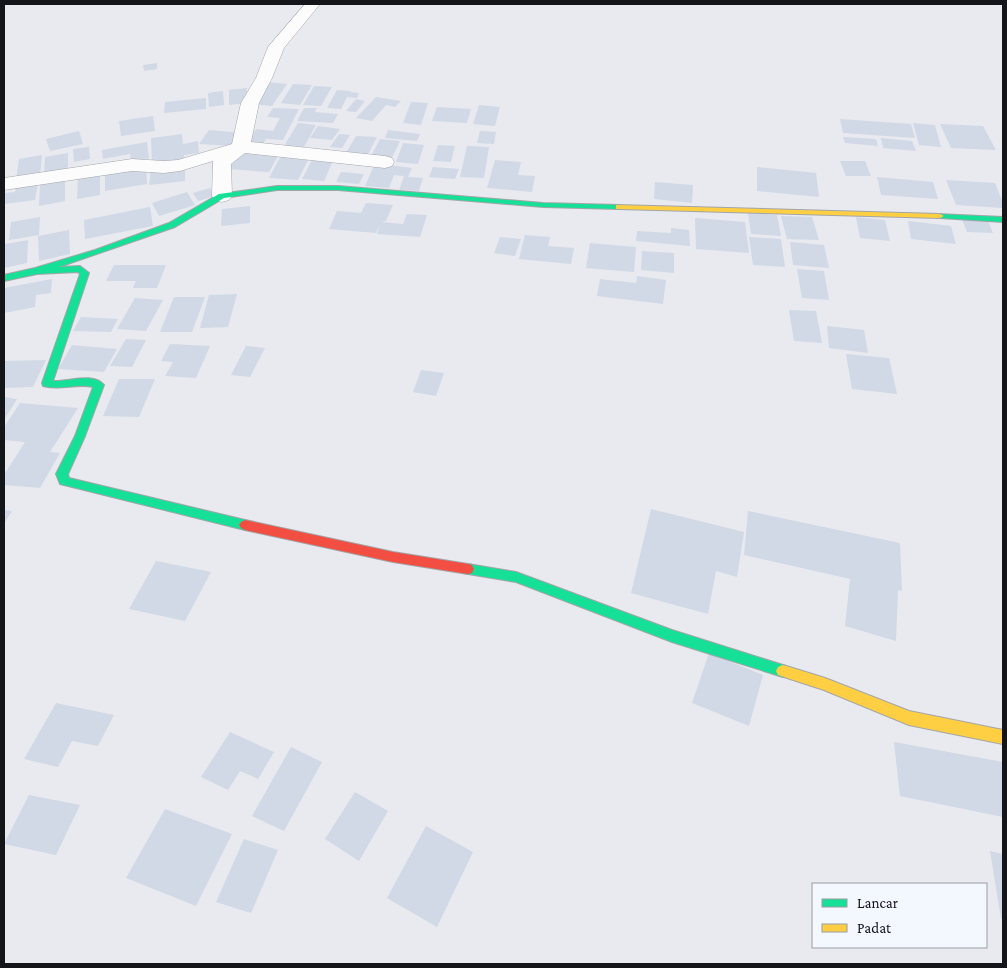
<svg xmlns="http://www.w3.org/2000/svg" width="1007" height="968" font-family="'Crimson Pro',serif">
  <rect width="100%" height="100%" fill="#e8eaef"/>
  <!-- building -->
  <path fill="#d1d8e6" d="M 157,63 L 157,69 L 144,71 L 143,65 Z
    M 267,82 L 287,84 L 272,106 L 252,104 Z
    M 293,84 L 312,85 L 300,105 L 281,103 Z
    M 314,86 L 332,87 L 321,106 L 303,105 Z
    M 247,88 L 247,103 L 229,105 L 229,90 Z
    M 337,90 L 351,91 L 350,92 L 359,93 L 357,98 L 347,97 L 341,109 L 327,108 Z
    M 223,91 L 224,105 L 209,107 L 208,93 Z
    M 376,97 L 401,101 L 395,107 L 386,105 L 372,121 L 356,118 Z
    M 206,98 L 206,109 L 164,113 L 165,102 Z
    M 356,99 L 365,101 L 356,112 L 346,111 Z
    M 411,102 L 428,103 L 421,125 L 403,123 Z
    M 479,105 L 500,107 L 495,126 L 473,124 Z
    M 437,107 L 471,109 L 467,123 L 432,121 Z
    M 273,108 L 299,109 L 283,140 L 266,139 L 262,146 L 246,145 L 256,129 L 273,131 L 280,118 L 267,117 Z
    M 304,108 L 317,108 L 315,112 L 338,114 L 333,123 L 297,121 Z
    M 153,116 L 155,131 L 121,136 L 119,121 Z
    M 840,119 L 911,124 L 915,138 L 843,133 Z
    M 298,123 L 316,125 L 304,147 L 284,146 Z
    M 913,123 L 935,125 L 941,147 L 919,145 Z
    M 940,124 L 983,126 L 996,150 L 951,148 Z
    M 318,126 L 340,129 L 332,140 L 310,138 Z
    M 209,130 L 243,133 L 234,146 L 199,144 Z
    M 388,130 L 420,134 L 417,141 L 385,138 Z
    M 79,131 L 83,144 L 50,151 L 46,139 Z
    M 480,131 L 496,132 L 494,144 L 477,143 Z
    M 182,134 L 183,144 L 198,141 L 199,153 L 184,155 L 184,159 L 152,164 L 151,138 Z
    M 339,134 L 350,135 L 342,148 L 330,147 Z
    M 356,136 L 377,137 L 367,156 L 346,153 Z
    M 843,137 L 876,139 L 878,146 L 845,143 Z
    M 881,138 L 912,141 L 916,151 L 883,148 Z
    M 380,139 L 400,141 L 392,158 L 371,156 Z
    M 147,142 L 149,158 L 131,161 L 130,154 L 103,159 L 102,150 Z
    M 403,143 L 424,145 L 418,164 L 396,162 Z
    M 438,145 L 455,146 L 451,162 L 433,161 Z
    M 467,146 L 489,147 L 484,178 L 460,177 Z
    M 89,147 L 90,159 L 74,162 L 73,149 Z
    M 242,148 L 281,151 L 269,172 L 229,169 Z
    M 283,152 L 311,154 L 298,180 L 269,178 Z
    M 68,153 L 68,171 L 44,175 L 45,157 Z
    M 42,155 L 40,176 L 16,180 L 19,159 Z
    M 312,160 L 333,161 L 324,181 L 302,179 Z
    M 495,160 L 521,162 L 518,175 L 535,176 L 532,192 L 487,188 Z
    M 840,161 L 865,161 L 871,176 L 846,176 Z
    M 375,163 L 412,168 L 408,177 L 423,178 L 419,191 L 399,190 L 404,176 L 394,175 L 389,188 L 365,186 Z
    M 185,166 L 185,181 L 149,185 L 151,170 Z
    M 146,167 L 147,184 L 105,191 L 105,173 Z
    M 433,167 L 459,169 L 455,179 L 429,177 Z
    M 757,167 L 816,173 L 819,197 L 757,191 Z
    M 100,172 L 100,195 L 77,199 L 78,176 Z
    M 341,172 L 364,174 L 359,184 L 336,182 Z
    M 877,177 L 933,182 L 938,199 L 881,195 Z
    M 65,180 L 65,201 L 39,206 L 40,184 Z
    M 946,180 L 995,183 L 1003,203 L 1003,208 L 956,205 Z
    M 655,182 L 693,185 L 692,203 L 654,199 Z
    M 38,183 L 35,200 L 4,204 L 4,193 L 15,192 L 16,186 Z
    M 210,188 L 214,196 L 198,201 L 193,193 Z
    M 187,192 L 195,205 L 159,216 L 152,203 Z
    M 366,203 L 393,205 L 386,221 L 381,222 L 403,224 L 407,214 L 427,215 L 420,237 L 377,234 L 380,225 L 376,233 L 329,229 L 337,211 L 361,213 Z
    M 250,206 L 250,223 L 221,226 L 222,209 Z
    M 150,207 L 153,226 L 85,239 L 84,220 Z
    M 748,213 L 777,215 L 781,236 L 751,234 Z
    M 781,216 L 812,217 L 819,240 L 787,239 Z
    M 40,217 L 39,235 L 9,240 L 11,222 Z
    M 856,217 L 885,220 L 890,241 L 860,238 Z
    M 695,218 L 745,222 L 749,253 L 696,249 Z
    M 962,219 L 988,221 L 993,233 L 967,232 Z
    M 908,221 L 951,226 L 956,244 L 911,239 Z
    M 671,228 L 689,230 L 690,246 L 636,241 L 637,231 L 671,233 Z
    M 69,230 L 70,254 L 39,261 L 38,236 Z
    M 525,235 L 550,237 L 548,246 L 574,248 L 571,264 L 519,259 Z
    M 500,237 L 521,239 L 515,256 L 494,253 Z
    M 749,237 L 781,239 L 785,267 L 753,265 Z
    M 28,240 L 27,263 L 4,268 L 5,244 Z
    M 790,242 L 824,245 L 829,268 L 793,265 Z
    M 590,243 L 636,247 L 634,272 L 586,268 Z
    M 642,251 L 674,253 L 674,273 L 641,270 Z
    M 114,265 L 166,265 L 157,288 L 133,288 L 136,281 L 106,281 Z
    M 797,269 L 824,271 L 829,300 L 802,298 Z
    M 637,276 L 666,280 L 663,304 L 597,296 L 600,279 L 636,283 Z
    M 52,279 L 51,293 L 36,295 L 35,307 L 4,313 L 4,288 Z
    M 237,294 L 228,327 L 200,328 L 209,295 Z
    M 174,297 L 205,297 L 192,332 L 160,332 Z
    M 135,298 L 163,300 L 146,331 L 117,329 Z
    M 789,310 L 816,311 L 822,343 L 794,341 Z
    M 81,317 L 118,319 L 111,332 L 73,331 Z
    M 827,326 L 864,330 L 868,353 L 829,348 Z
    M 126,339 L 146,340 L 132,367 L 110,366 Z
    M 170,344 L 210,346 L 196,378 L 165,376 L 173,362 L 161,361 Z
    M 72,345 L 117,349 L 104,372 L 58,369 Z
    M 246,346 L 265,348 L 250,377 L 231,375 Z
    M 846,354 L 889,358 L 897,394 L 852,389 Z
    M 46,360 L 33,387 L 4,388 L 4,361 Z
    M 421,370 L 444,373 L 436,396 L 413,392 Z
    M 119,379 L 155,379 L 139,417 L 103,416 Z
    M 4,397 L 17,399 L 4,420 Z
    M 20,403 L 78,408 L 50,452 L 60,453 L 40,488 L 4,485 L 4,475 L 25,442 L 4,440 L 4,427 Z
    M 651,509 L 744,532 L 737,577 L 716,571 L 708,614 L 631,593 Z
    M 4,510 L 12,511 L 4,524 Z
    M 748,511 L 900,543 L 902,591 L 898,590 L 896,641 L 845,626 L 850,579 L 744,555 Z
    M 156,561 L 211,572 L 185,621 L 129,609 Z
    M 709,653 L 763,675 L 749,726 L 692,703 Z
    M 56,703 L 114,715 L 98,746 L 72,741 L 58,767 L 24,759 Z
    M 230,732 L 274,752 L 258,779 L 240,771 L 228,790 L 201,777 Z
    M 894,742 L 1003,762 L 1003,817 L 900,796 Z
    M 291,747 L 322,762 L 284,831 L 252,816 Z
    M 355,792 L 388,811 L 359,861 L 325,839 Z
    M 29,795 L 80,805 L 56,855 L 4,844 Z
    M 165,809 L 232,834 L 196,906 L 126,878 Z
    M 426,826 L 473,852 L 437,927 L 387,898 Z
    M 244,839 L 278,850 L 251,913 L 216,902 Z
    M 990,851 L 1003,854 L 1003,920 L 1001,919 Z"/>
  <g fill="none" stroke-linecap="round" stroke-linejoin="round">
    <defs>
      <path id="street" d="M 305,4 L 320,4 L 284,48 L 272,78 L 259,103 L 251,142 L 385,156 L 392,158 L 394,162 L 392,166 L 385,168 L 245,153 L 231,164 L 232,196 L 229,200 L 222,202 L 215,200 L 212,196 L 213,161 L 180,171 L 164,173 L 132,171 L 4,190 L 4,178 L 132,159 L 164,161 L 178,160 L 232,144 L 241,103 L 256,78 L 268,47 Z"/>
      <path id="fast" d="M 277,186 L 338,186 L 543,203 L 619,205 L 623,207 L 619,209 L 543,207 L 338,190 L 277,190 L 224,198 L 175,227 L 59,267 L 80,266 L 89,273 L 53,381 C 68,382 93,372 104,385 L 85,436 L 68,474 L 69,478 L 245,520 L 249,522 L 251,525 L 249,528 L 245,530 L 60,484 L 56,474 L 75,436 L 93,387 C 76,383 62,391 43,386 L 42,383 L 80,274 L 78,272 L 37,274 L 4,281 L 4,275 L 35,268 L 95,250 L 169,223 L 219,194 Z
        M 937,214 L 1003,217 L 1003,222 L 940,218 L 937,218 Z
        M 468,564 L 516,572 L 672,630 L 783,665 L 788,667 L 790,671 L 788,675 L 783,677 L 672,642 L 516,582 L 468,574 L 464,573 L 462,569 L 464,565 Z"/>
      <path id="slow" d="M 616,205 L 940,214 L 944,216 L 940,218 L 619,209 L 616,209 Z
        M 783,665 L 825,678 L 909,711 L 1003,730 L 1003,744 L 909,725 L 824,690 L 778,675 L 776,671 L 778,667 Z"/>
      <path id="jam" d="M 245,520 L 393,552 L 468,564 L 472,565 L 474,569 L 472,573 L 468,574 L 393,562 L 245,530 L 241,528 L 239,525 L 241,522 Z"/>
    </defs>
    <!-- street casing -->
    <use href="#street" stroke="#a3a5a8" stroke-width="1"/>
    <!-- fast casing -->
    <use href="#fast" stroke="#a3a5a8" stroke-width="2"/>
    <!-- slow casing -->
    <use href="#slow" stroke="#a3a5a8" stroke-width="2"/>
    <!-- jam casing -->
    <use href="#jam" stroke="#a3a5a8" stroke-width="2"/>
    <!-- street -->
    <use href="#street" fill="#fcfcfd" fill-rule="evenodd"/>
    <!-- fast -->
    <use href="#fast" fill="#16e098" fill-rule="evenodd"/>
    <!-- slow -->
    <use href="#slow" fill="#ffcf43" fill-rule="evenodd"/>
    <!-- jam -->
    <use href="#jam" fill="#f24e42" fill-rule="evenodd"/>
  </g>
  <!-- border -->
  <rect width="1007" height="968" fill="none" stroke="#141518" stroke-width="10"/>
  <!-- legend -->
  <rect x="812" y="883" width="175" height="65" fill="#f3f7fe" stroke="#9a9da2"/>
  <rect x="822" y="899" width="25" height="8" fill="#16e098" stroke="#9a9da2"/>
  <text x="857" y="908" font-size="15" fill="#141518">Lancar</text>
  <rect x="822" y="924" width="25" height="8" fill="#ffcf43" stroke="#9a9da2"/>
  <text x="857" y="933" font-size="15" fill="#141518">Padat</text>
</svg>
